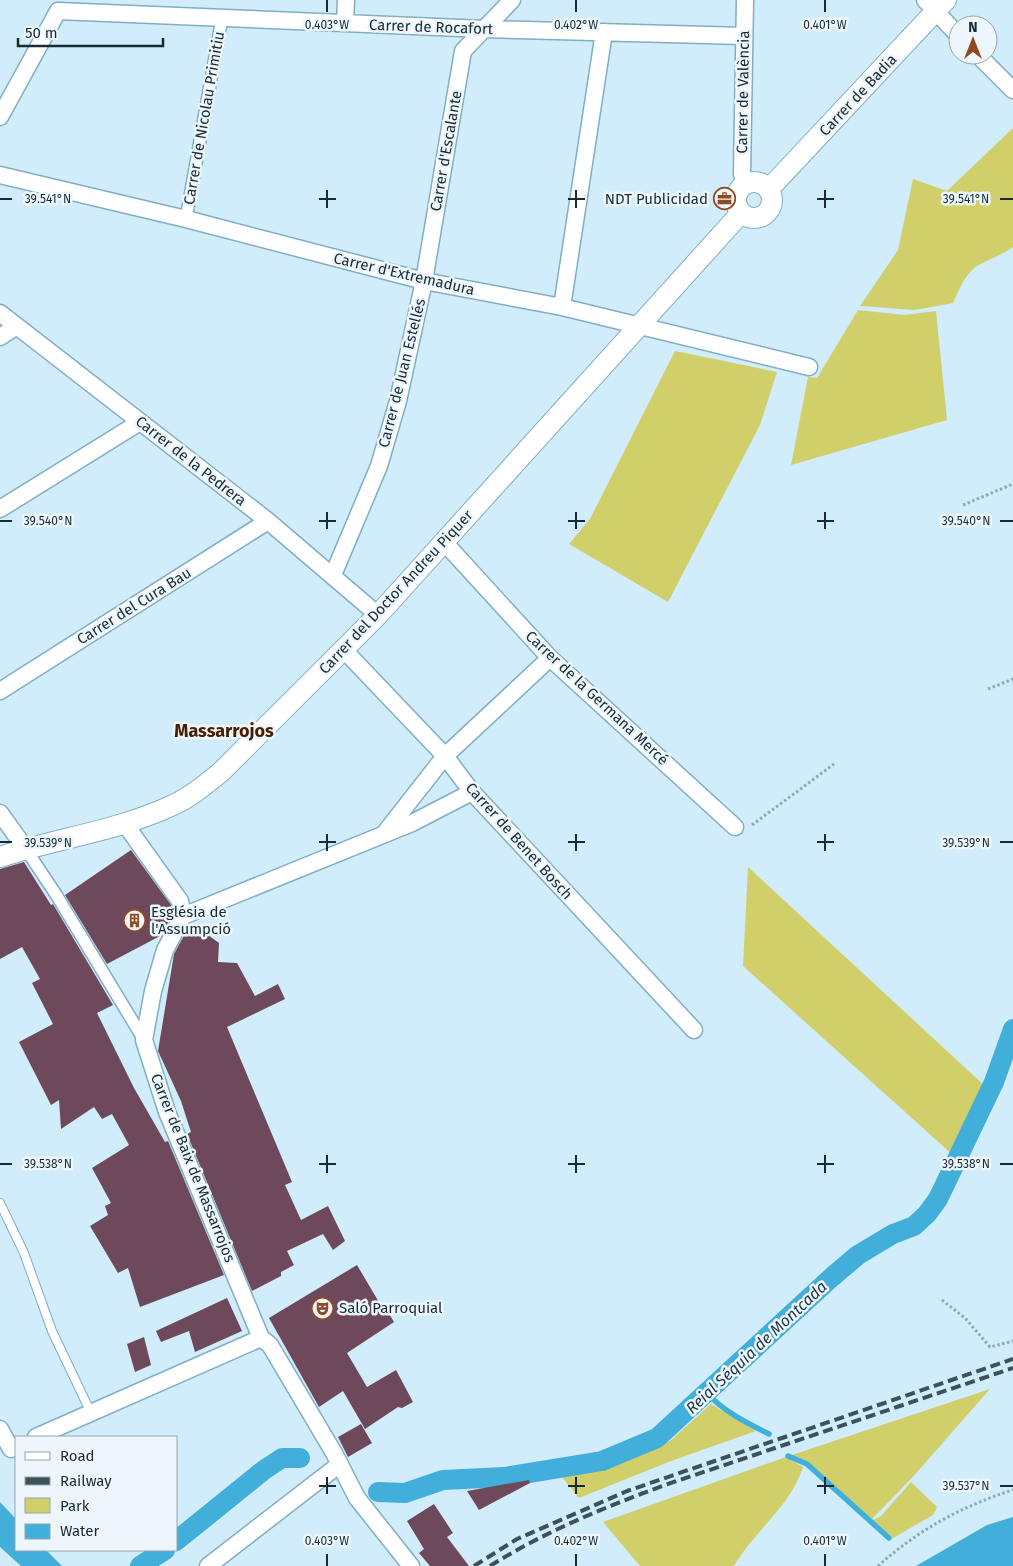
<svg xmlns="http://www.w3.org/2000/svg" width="1013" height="1566" font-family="'Fira Sans',sans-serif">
  <rect width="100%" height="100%" fill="#d1ecfa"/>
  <!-- green -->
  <path fill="#d0cf6a" d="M 1013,128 L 1013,247 C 1002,255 989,259 977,266 C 965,274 959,290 953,303 L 915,310 L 860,306 L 898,250 L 913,179 L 947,191 Z
    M 858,310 L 904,315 L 936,311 L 947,420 L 791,465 L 808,377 L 817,378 Z
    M 675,351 L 777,372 L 760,425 L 668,602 L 569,544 L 590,519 Z
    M 748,867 L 987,1088 L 954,1156 L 743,966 Z
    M 990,1389 L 911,1479 L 872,1519 L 808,1462 L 792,1455 Z
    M 711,1404 L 756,1431 L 671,1461 L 579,1498 L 562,1477 L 611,1466 L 670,1441 Z
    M 786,1457 L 803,1467 C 791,1506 754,1531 734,1566 L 640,1566 L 603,1522 Z
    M 911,1482 L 937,1507 L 933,1515 L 893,1538 L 873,1520 L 881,1516 Z"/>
  <!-- water -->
  <path fill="#41afda" d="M 0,1502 L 16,1519 L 16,1550 L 46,1550 L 62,1566 L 21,1566 L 0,1547 Z
    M 1013,1517 L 1013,1566 L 916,1566 L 987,1525 Z"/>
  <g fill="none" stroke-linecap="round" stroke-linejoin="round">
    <!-- stream -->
    <path stroke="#41afda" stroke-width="5.5" d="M 707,1393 C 724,1412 747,1423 769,1434
      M 788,1456 L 807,1464 L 889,1538"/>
    <!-- canal -->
    <path stroke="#41afda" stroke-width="20" d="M 378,1492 L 405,1493 L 443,1480 L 505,1477 L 602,1461 L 657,1438 L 832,1277 L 858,1255 L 893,1234 L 914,1226 L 927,1214 L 938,1199 L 994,1082 L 1013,1029
      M 176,1541 L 264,1470 L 282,1458 L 300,1458
      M 140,1566 L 165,1550"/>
  </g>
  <!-- building -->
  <path fill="#6e495b" d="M 131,850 L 171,905 L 172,914 L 162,935 L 107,964 L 65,895 Z
    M 24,862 L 51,905 L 53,904 L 113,1005 L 97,1013 L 134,1088 L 165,1142 L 168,1141 L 224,1275 L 140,1307 L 128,1268 L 118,1273 L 90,1226 L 108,1215 L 105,1206 L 111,1203 L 92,1168 L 129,1145 L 112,1114 L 102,1119 L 94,1107 L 61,1129 L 59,1100 L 51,1105 L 19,1042 L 53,1024 L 32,983 L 40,979 L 22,947 L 0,959 L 0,869 Z
    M 197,927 L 219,943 L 218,962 L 237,963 L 255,996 L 278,984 L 285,999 L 227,1027 L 292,1182 L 285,1185 L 301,1220 L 328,1206 L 345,1241 L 333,1250 L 323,1234 L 287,1251 L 294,1265 L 281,1272 L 281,1276 L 252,1291 L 187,1134 L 191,1132 L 181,1101 L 158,1051 L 174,954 L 187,930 Z
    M 357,1265 L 383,1309 L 385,1307 L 394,1322 L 347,1353 L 367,1387 L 396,1370 L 413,1402 L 402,1408 L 398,1407 L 365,1429 L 343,1391 L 319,1407 L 269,1318 Z
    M 227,1298 L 242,1331 L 195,1352 L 189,1331 L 161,1342 L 156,1331 Z
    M 144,1337 L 151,1365 L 135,1372 L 127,1344 Z
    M 361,1424 L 372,1443 L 348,1457 L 338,1437 Z
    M 529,1480 L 530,1483 L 479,1510 L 467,1491 Z
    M 434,1504 L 453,1533 L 447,1537 L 469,1566 L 430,1566 L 419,1553 L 424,1549 L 407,1521 Z"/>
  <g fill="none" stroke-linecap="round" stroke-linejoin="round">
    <defs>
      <path id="service" d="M 0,1203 L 24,1253 L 52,1331 L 91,1413"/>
      <path id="pedestrian" d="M 186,219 L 222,18
        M 25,848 L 57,896 L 144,1040"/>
      <path id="minor" d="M 745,0 L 742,174 L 746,184
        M 925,0 L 958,35
        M 345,23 L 346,0
        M 978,55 L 1013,90
        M 0,117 L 58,11 L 485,29 L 743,36
        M 0,175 L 186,219 L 424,281 L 562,307 L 809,367
        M 562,307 L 604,32
        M 0,313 L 268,521 L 378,615
        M 0,337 L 17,326
        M 0,509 L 140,422
        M 444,542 L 550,658 L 735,827
        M 333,575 L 379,466 L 398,401 L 424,281 L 463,51 L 512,0
        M 344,650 L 445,756 L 472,792 L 694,1030
        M 0,691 L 268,521
        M 0,813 L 25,848
        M 125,824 L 180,901 L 183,916 L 165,950 L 153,991 L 144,1040 L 167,1112 L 261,1338 L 270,1345 L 334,1453 L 357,1498 L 411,1566
        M 384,834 L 445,756 L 550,658
        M 183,916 L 412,823 L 472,792
        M 0,1429 L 11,1449 L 16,1446
        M 36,1437 L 261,1338
        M 208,1566 L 340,1464"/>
      <path id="tertiary" d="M736 200a18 18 0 1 1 36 0a18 18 0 1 1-36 0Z
        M 769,189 L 946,0
        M 0,857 C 57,838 118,831 173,805 C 191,797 206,784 221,772 L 378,615 L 741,213"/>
    </defs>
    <!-- service casing -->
    <use href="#service" stroke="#80aec3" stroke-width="10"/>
    <!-- pedestrian casing -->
    <use href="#pedestrian" stroke="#80aec3" stroke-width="14"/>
    <!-- minor casing -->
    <use href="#minor" stroke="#80aec3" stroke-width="19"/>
    <!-- tertiary casing -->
    <use href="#tertiary" stroke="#80aec3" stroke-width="22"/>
    <!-- path -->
    <path stroke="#90a8b4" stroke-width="3" stroke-dasharray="2.5 2.5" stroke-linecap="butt" d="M 963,505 L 1013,484
      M 988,689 L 1013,679
      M 752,825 L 834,764
      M 942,1300 L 965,1318 L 990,1347 L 1013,1341
      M 878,1566 C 918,1530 962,1506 1013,1490"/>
    <!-- service -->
    <use href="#service" stroke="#fff" stroke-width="8"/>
    <!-- pedestrian -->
    <use href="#pedestrian" stroke="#fff" stroke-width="11"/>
    <!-- minor -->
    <use href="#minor" stroke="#fff" stroke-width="16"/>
    <!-- tertiary -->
    <use href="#tertiary" stroke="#fff" stroke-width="20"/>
    <!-- rail -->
    <path stroke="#3c515a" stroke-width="4" stroke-dasharray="10 5" stroke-linecap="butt" d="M 474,1566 L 517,1539 L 627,1491 L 1013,1359
      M 490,1566 C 544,1532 603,1508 662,1486 L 1013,1368"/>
  </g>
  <!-- ticks -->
  <path fill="none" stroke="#182b33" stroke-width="2" d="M 327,0 L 327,12M 576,0 L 576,12M 825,0 L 825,12M 327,190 L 327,208M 576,190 L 576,208M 825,190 L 825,208M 0,199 L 12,199M 319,199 L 336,199M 568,199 L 585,199M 817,199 L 834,199M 1000,199 L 1013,199M 327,512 L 327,529M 576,512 L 576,529M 825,512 L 825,529M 0,521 L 12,521M 319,521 L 336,521M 568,521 L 585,521M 817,521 L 834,521M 1000,521 L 1013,521M 327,834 L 327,851M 576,834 L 576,851M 825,834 L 825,851M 0,842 L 12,842M 319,842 L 336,842M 568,842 L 585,842M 817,842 L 834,842M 1000,842 L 1013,842M 327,1155 L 327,1173M 576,1155 L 576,1173M 825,1155 L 825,1173M 0,1164 L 12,1164M 319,1164 L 336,1164M 568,1164 L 585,1164M 817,1164 L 834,1164M 1000,1164 L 1013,1164M 327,1477 L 327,1494M 576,1477 L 576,1494M 825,1477 L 825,1494M 319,1486 L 336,1486M 568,1486 L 585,1486M 817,1486 L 834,1486M 1000,1486 L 1013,1486M 327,1554 L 327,1566M 576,1554 L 576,1566M 825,1554 L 825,1566"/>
  <!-- icons -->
  <defs>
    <symbol id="office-ring" viewBox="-11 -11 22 22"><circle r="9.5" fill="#edf6fb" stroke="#904a22" stroke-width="1.5"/><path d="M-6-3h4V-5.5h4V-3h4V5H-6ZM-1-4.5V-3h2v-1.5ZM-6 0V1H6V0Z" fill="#904a22"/></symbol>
    <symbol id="building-ring" viewBox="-11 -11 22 22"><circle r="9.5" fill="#edf6fb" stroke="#904a22" stroke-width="1.5"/><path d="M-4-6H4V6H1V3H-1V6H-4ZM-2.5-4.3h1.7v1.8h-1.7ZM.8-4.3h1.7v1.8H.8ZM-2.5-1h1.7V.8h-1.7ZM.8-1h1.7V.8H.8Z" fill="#904a22"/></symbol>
    <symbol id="theatre-ring" viewBox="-11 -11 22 22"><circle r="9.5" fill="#edf6fb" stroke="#904a22" stroke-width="1.5"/><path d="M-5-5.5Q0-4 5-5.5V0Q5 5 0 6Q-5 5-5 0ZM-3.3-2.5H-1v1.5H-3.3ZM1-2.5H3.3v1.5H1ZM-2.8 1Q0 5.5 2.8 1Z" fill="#904a22"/></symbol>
  </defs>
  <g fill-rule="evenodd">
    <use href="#office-ring" x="712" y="186" width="25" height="25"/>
    <use href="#building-ring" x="122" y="908" width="25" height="25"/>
    <use href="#theatre-ring" x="310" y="1296" width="25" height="25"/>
  </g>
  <g text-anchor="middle" stroke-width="5" stroke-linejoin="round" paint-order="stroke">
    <!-- street labels -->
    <g font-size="15" fill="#182b33" stroke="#edf6fb">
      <text transform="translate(431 27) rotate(2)" y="5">Carrer de Rocafort</text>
      <text transform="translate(743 92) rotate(-89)" y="5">Carrer de València</text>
      <text transform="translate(858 95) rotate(-47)" y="5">Carrer de Badia</text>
      <text transform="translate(204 118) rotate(-80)" y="5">Carrer de Nicolau Primitiu</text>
      <text transform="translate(446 151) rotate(-80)" y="5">Carrer d'Escalante</text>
      <text transform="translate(404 274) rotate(13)" y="5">Carrer d'Extremadura</text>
      <text transform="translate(402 373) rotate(-76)" y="5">Carrer de Juan Estellés</text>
      <text transform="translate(191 461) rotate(38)" y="5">Carrer de la Pedrera</text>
      <text transform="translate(396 592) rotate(-47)" y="5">Carrer del Doctor Andreu Piquer</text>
      <text transform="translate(134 606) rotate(-32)" y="5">Carrer del Cura Bau</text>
      <text transform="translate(597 698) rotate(43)" y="5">Carrer de la Germana Mercé</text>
      <text transform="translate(519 841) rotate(48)" y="5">Carrer de Benet Bosch</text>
      <text transform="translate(193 1168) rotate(68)" y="5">Carrer de Baix de Massarrojos</text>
    </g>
    <!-- poi labels -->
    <g font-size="15" fill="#182b33" stroke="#edf6fb" text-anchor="start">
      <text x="708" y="204" text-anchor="end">NDT Publicidad</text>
      <text x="151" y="917">Església de<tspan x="151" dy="17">l'Assumpció</tspan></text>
      <text x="339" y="1313">Saló Parroquial</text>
    </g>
    <!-- water labels -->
    <g font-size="16" font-style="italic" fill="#233b46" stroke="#edf6fb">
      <text transform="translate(756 1347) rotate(-43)" y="6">Reial Séquia de Montcada</text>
    </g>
    <!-- quarter labels -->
    <g font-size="18" font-weight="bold" fill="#4b1d00" stroke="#edf6fb">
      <text x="224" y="737">Massarrojos</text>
    </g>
  </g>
  <g font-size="12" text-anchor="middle" fill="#182b33" stroke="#edf6fb" stroke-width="5" stroke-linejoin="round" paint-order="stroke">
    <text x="327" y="29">0.403°W</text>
    <text x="576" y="29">0.402°W</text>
    <text x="825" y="29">0.401°W</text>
    <text x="48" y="203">39.541°N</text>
    <text x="966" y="203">39.541°N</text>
    <text x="48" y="525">39.540°N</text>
    <text x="966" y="525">39.540°N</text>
    <text x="48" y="847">39.539°N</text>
    <text x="966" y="847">39.539°N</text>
    <text x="48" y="1168">39.538°N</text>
    <text x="966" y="1168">39.538°N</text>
    <text x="966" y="1490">39.537°N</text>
    <text x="327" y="1545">0.403°W</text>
    <text x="576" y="1545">0.402°W</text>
    <text x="825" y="1545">0.401°W</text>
  </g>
  <!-- legend -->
  <rect x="15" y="1436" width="162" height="115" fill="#edf6fb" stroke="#98a5ab"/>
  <rect x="25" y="1452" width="25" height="8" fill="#ffffff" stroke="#98a5ab"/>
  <text x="60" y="1461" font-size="15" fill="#182b33">Road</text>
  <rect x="25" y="1477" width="25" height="8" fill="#3c515a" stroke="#98a5ab"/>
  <text x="60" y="1486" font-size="15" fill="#182b33">Railway</text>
  <rect x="25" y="1498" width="25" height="15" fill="#d0cf6a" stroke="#98a5ab"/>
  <text x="60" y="1511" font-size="15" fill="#182b33">Park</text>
  <rect x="25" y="1524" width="25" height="15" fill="#41afda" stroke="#98a5ab"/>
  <text x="60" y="1536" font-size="15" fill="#182b33">Water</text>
  <!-- north arrow -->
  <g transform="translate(973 40)"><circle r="24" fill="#edf6fb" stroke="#98a5ab"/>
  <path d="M0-4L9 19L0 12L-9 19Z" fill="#904a22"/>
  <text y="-8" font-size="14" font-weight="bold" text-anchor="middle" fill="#182b33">N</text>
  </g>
  <!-- scale -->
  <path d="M18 38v8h145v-8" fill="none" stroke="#182b33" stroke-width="2.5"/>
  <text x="25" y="38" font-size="15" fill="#182b33" stroke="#edf6fb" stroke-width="4" paint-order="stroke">50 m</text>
</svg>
